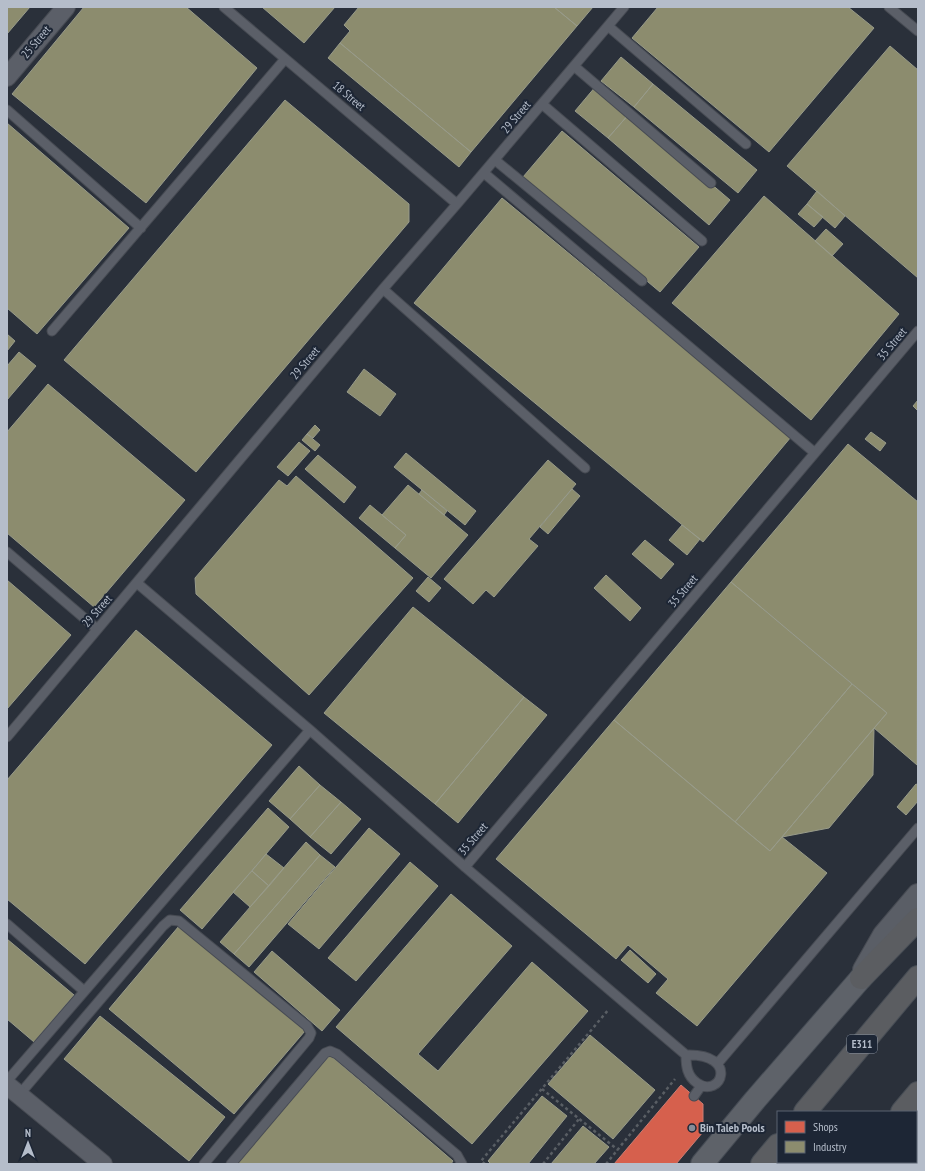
<svg xmlns="http://www.w3.org/2000/svg" width="925" height="1171" font-family="'PT Sans Narrow',sans-serif">
  <rect width="100%" height="100%" fill="#2a303a"/>
  <!-- shops -->
  <path fill="#d6604d" stroke="#cc7c72" d="M 681,1085 L 703,1104 L 703,1132 L 676,1164 L 614,1164 Z"/>
  <!-- industry -->
  <path fill="#8c8c6e" stroke="#989b8a" d="M 7,7 L 30,7 L 7,34 Z
    M 84,7 L 186,7 L 257,68 L 146,203 L 12,94 Z
    M 262,7 L 335,7 L 304,43 Z
    M 359,7 L 554,7 L 577,26 L 471,152 L 340,43 L 350,31 L 344,25 Z
    M 554,7 L 593,7 L 577,26 Z
    M 658,7 L 848,7 L 874,28 L 769,152 L 632,38 Z
    M 340,43 L 471,152 L 459,167 L 328,58 Z
    M 890,46 L 918,70 L 918,278 L 787,166 Z
    M 621,57 L 653,84 L 634,107 L 601,81 Z
    M 653,84 L 757,170 L 738,193 L 634,107 Z
    M 596,86 L 629,114 L 608,138 L 575,111 Z
    M 285,100 L 409,204 L 409,222 L 196,472 L 64,360 Z
    M 629,114 L 730,200 L 709,225 L 608,138 Z
    M 7,123 L 129,228 L 37,334 L 7,308 Z
    M 562,131 L 699,247 L 660,292 L 523,177 Z
    M 817,191 L 845,216 L 835,228 L 807,204 Z
    M 764,196 L 899,314 L 811,420 L 672,303 Z
    M 502,198 L 791,437 L 703,542 L 414,303 Z
    M 807,204 L 823,217 L 814,227 L 798,214 Z
    M 826,229 L 843,244 L 832,256 L 815,241 Z
    M 7,334 L 15,341 L 7,351 Z
    M 19,352 L 36,366 L 7,400 L 7,366 Z
    M 364,369 L 396,394 L 380,416 L 347,392 Z
    M 48,384 L 185,500 L 94,607 L 7,533 L 7,432 Z
    M 918,400 L 918,411 L 913,406 Z
    M 315,425 L 320,430 L 313,438 L 307,434 Z
    M 871,432 L 886,443 L 880,451 L 865,439 Z
    M 307,434 L 320,445 L 315,451 L 302,440 Z
    M 299,442 L 310,451 L 288,476 L 277,467 Z
    M 848,444 L 918,502 L 917,765 L 874,728 L 887,713 L 731,582 Z
    M 406,453 L 476,511 L 465,525 L 394,467 Z
    M 318,455 L 356,487 L 344,503 L 305,469 Z
    M 548,460 L 576,484 L 529,539 L 538,546 L 494,597 L 486,590 L 473,604 L 444,579 Z
    M 296,476 L 413,578 L 309,695 L 196,594 L 195,578 L 279,480 L 287,486 Z
    M 408,485 L 468,535 L 431,578 L 395,548 L 406,535 L 382,515 Z
    M 572,489 L 580,496 L 548,534 L 540,527 Z
    M 422,490 L 447,511 L 444,515 L 419,494 Z
    M 370,505 L 406,535 L 395,548 L 359,518 Z
    M 682,525 L 700,539 L 687,555 L 669,540 Z
    M 645,540 L 674,564 L 661,579 L 632,554 Z
    M 606,575 L 641,608 L 630,621 L 594,588 Z
    M 428,577 L 441,588 L 429,602 L 416,591 Z
    M 7,580 L 71,635 L 7,709 Z
    M 731,582 L 852,684 L 735,822 L 614,720 Z
    M 413,607 L 524,697 L 435,804 L 324,713 Z
    M 136,630 L 272,745 L 85,964 L 7,899 L 7,780 Z
    M 852,684 L 887,713 L 770,851 L 735,822 Z
    M 524,697 L 547,715 L 458,823 L 435,804 Z
    M 614,720 L 770,851 L 782,837 L 827,873 L 697,1026 L 656,993 L 668,979 L 628,945 L 616,959 L 496,859 Z
    M 874,728 L 873,775 L 829,828 L 782,837 Z
    M 299,766 L 320,785 L 290,819 L 269,801 Z
    M 916,784 L 918,785 L 918,801 L 906,815 L 897,807 Z
    M 320,785 L 341,802 L 310,837 L 290,819 Z
    M 341,802 L 361,819 L 331,854 L 310,837 Z
    M 268,808 L 289,827 L 202,929 L 180,910 Z
    M 369,828 L 400,854 L 319,949 L 288,924 Z
    M 306,842 L 320,855 L 234,954 L 220,942 Z
    M 266,854 L 284,868 L 269,886 L 252,871 Z
    M 320,855 L 335,867 L 249,967 L 234,954 Z
    M 410,862 L 438,886 L 356,981 L 328,958 Z
    M 252,871 L 269,886 L 250,907 L 233,892 Z
    M 451,894 L 512,946 L 418,1054 L 438,1071 L 532,962 L 588,1011 L 472,1144 L 336,1027 Z
    M 179,926 L 305,1031 L 234,1114 L 109,1009 Z
    M 7,939 L 74,995 L 34,1042 L 7,1019 Z
    M 630,950 L 656,974 L 648,983 L 621,960 Z
    M 272,951 L 340,1010 L 322,1031 L 254,972 Z
    M 100,1016 L 225,1117 L 189,1161 L 64,1059 Z
    M 590,1035 L 655,1090 L 613,1139 L 548,1084 Z
    M 330,1055 L 453,1161 L 451,1164 L 237,1164 Z
    M 542,1096 L 567,1116 L 528,1164 L 491,1164 L 488,1161 Z
    M 583,1126 L 609,1147 L 594,1164 L 551,1164 Z"/>
  <g fill="none" stroke-linecap="round" stroke-linejoin="round">
    <defs>
      <path id="lane" d="M 224,7 L 457,204
        M 889,7 L 918,31
        M 608,26 L 746,144
        M 574,66 L 711,183
        M 542,104 L 702,241
        M 7,110 L 141,228
        M 495,160 L 642,281
        M 484,173 L 815,453
        M 383,289 L 585,468
        M 52,331 L 285,59
        M 7,552 L 97,629
        M 137,583 L 310,730 L 465,867 L 686,1055 C 740,1053 721,1100 697,1083 C 687,1076 686,1066 686,1055
        M 7,737 L 383,289 L 457,204 L 624,7
        M 465,867 L 918,331
        M 7,924 L 84,991
        M 718,1063 L 918,828
        M 7,1081 L 310,730
        M 19,1095 L 163,926 L 170,920 L 179,921 L 307,1026 L 311,1033 L 309,1038 L 204,1164
        M 694,1096 L 701,1086
        M 231,1164 L 325,1053 L 330,1051 L 337,1054 L 457,1155 L 462,1164"/>
      <path id="street" d="M 7,77 L 66,7
        M 7,1085 L 103,1164"/>
      <path id="secondary" d="M 864,970 L 884,935 L 918,895"/>
      <path id="primary" d="M 702,1164 L 755,1100 L 861,978"/>
      <path id="highway" d="M 861,978 L 918,919
        M 805,1112 L 918,977
        M 902,1112 L 918,1093
        M 762,1164 L 778,1145
        M 858,1164 L 860,1162"/>
    </defs>
    <!-- lane casing -->
    <use href="#lane" stroke="#474b53" stroke-width="11"/>
    <!-- street casing -->
    <use href="#street" stroke="#474b53" stroke-width="20"/>
    <!-- secondary casing -->
    <use href="#secondary" stroke="#474b53" stroke-width="24"/>
    <!-- primary casing -->
    <use href="#primary" stroke="#454b54" stroke-width="24"/>
    <!-- highway casing -->
    <use href="#highway" stroke="#474d55" stroke-width="24"/>
    <!-- path -->
    <path stroke="#595e64" stroke-width="2.5" stroke-dasharray="3 3" stroke-linecap="butt" d="M 542,1089 L 618,1150
      M 485,1164 L 481,1161 L 609,1009
      M 543,1164 L 579,1119
      M 606,1164 L 675,1079"/>
    <!-- lane -->
    <use href="#lane" stroke="#5b5f68" stroke-width="9"/>
    <!-- street -->
    <use href="#street" stroke="#5b5f68" stroke-width="18"/>
    <!-- secondary -->
    <use href="#secondary" stroke="#5a5e66" stroke-width="22"/>
    <!-- primary -->
    <use href="#primary" stroke="#5e6269" stroke-width="22"/>
    <!-- highway -->
    <use href="#highway" stroke="#5b5d61" stroke-width="22"/>
  </g>
  <!-- markers -->
  <circle fill="#848c98" stroke="#1d2635" stroke-width="1.5" cx="692" cy="1128" r="4"/>
  <g text-anchor="middle" stroke-width="4" stroke-linejoin="round" paint-order="stroke">
    <!-- shield labels -->
    <rect fill="#1d2635" stroke="#87909d" stroke-width="1" x="847" y="1035" width="30" height="18" rx="3"/>
    <g font-size="11" font-weight="bold" fill="#b5bdca">
      <text x="862" y="1048">E311</text>
    </g>
    <!-- street labels -->
    <g font-size="12" fill="#b5bdca" stroke="#1d2635">
      <text transform="translate(36 42) rotate(-50)" y="4">25 Street</text>
      <text transform="translate(349 96) rotate(40)" y="4">18 Street</text>
      <text transform="translate(516 117) rotate(-50)" y="4">29 Street</text>
      <text transform="translate(892 344) rotate(-50)" y="4">35 Street</text>
      <text transform="translate(305 363) rotate(-50)" y="4">29 Street</text>
      <text transform="translate(683 591) rotate(-50)" y="4">35 Street</text>
      <text transform="translate(97 611) rotate(-49)" y="4">29 Street</text>
      <text transform="translate(473 839) rotate(-50)" y="4">35 Street</text>
    </g>
    <!-- poi labels -->
    <g font-size="12" font-weight="bold" fill="#b5bdca" stroke="#1d2635" text-anchor="start">
      <text x="700" y="1132">Bin Taleb Pools</text>
    </g>
  </g>
  <!-- border -->
  <rect width="925" height="1171" fill="none" stroke="#b5bdca" stroke-width="16"/>
  <!-- legend -->
  <rect x="777" y="1111" width="140" height="52" fill="#1d2635" stroke="#5a6271"/>
  <rect x="785" y="1121" width="20" height="12" fill="#d6604d" stroke="#5a6271"/>
  <text x="813" y="1131" font-size="12" fill="#b5bdca">Shops</text>
  <rect x="785" y="1141" width="20" height="12" fill="#8c8c6e" stroke="#5a6271"/>
  <text x="813" y="1151" font-size="12" fill="#b5bdca">Industry</text>
  <!-- north arrow -->
  <g transform="translate(28 1143)" stroke="#1d2635" stroke-width="3" paint-order="stroke">
  <path d="M0-3L7 15L0 10L-7 15Z" fill="#b5bdca"/>
  <text y="-6" font-size="11" font-weight="bold" text-anchor="middle" fill="#b5bdca">N</text>
  </g>
</svg>
